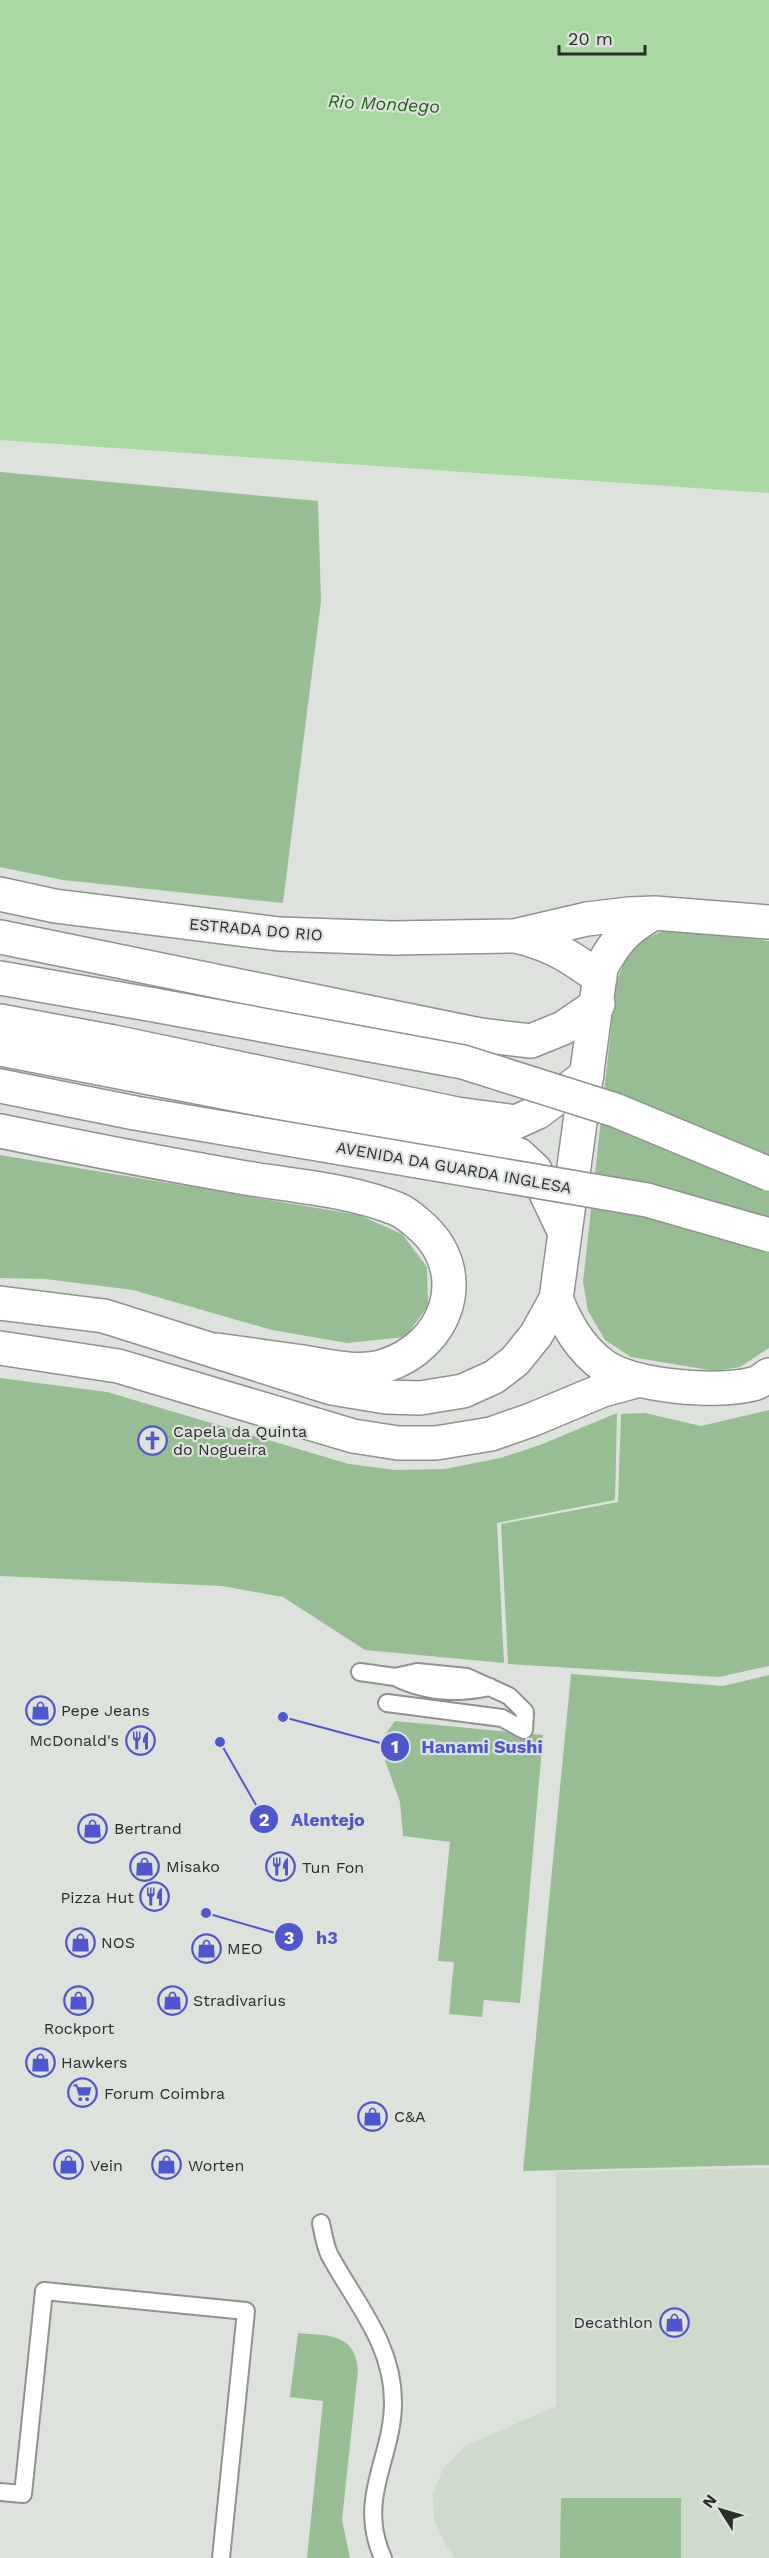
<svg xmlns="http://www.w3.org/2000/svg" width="769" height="2558" font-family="'Work Sans',sans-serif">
  <rect width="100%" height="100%" fill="#dde3dc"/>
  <!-- built -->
  <path fill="#cedacc" d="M 769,2168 L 769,2558 L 456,2558 L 446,2546 L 434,2519 L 433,2493 L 443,2469 L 465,2446 L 556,2406 L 556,2172 Z"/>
  <!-- green -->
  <path fill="#98bc93" d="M 0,472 L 318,501 L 321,601 L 283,903 L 63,880 L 0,867 Z
    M 671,928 L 769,941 L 769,1348 L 740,1367 L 715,1371 L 631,1357 L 605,1340 L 588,1311 L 583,1282 L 616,984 C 628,949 636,941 671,928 Z
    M 0,1155 L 359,1215 L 402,1234 L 427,1267 L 428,1306 L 405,1337 L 347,1343 L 272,1330 L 133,1290 L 45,1279 L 0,1278 Z
    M 0,1378 L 107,1392 L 349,1464 L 396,1470 L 445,1469 L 500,1458 L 540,1445 L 617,1413 L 615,1500 L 497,1523 L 504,1663 L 365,1650 L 283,1597 L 222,1586 L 0,1576 Z
    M 769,1410 L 769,1666 L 719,1677 L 508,1664 L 501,1524 L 618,1502 L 621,1414 L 645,1413 L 701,1426 Z
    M 571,1674 L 723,1686 L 769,1675 L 769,2165 L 523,2171 Z
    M 395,1721 L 543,1735 L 520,2003 L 484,2000 L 482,2017 L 449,2014 L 454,1962 L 438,1961 L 450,1842 L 403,1836 L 400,1802 L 379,1743 Z
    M 298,2333 C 327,2336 355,2332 358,2370 L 342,2520 L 350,2558 L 307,2558 L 323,2401 L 290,2397 Z
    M 561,2498 L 681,2498 L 681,2558 L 560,2558 Z"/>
  <!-- water -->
  <path fill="#a9d8a2" d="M 0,0 L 769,0 L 769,493 L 0,440 Z"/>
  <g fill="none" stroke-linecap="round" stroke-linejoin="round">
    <defs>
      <path id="lane" d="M 360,1672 L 395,1677 L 417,1672 L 467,1677 L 509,1696 L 525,1712 L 524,1730 L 502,1718 L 387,1703
        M 395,1677 C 425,1692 458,1694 490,1687
        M 321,2223 C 323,2233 325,2245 329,2254 C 355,2303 393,2343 393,2402 C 393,2459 356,2498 383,2558
        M 0,2492 L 23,2494 L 44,2291 L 246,2311 L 221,2558"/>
      <path id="secondary" d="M 0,894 L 55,906 L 279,934 L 393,938 L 514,936 L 587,919 L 629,914 L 654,913 L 769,922
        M 516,936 C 553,945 569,956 600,978
        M 556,1299 C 567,1325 580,1349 604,1366 C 636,1387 716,1393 753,1384 C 759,1383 764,1378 769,1375
        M 0,1303 L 104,1316 L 332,1388 L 386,1397 L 420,1398 L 463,1391 L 494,1377 L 515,1361 L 536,1335 L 556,1299 L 601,968 C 616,940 626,929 654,913
        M 0,1348 L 118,1366 L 353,1436 L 398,1443 L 436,1443 L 491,1434 L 531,1420 L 603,1390 L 636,1381"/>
      <path id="primary" d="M 0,978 L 154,1005
        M 0,1021 L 114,1042 L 457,1114 L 516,1122 L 538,1112 L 587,1075
        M 0,1049 L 497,1145 L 519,1155 L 535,1170 L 564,1231
        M 0,1086 L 135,1113"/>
      <path id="highway" d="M 0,937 L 480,1035 L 531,1041 L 563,1028 L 598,1004
        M 0,1131 C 82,1148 164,1164 246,1178 C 295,1186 350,1190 397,1209 C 407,1213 415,1221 423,1228 C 473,1275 446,1347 384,1366 C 359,1374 328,1366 303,1362 C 274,1358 246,1354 217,1350"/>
    </defs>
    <!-- lane casing -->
    <use href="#lane" stroke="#8e948d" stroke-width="20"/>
    <!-- secondary casing -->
    <use href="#secondary" stroke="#8e948d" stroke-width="36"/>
    <!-- primary casing -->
    <use href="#primary" stroke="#8e948d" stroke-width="36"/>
    <!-- highway casing -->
    <use href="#highway" stroke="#8e948d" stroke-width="36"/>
    <!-- lane -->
    <use href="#lane" stroke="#fff" stroke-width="16"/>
    <!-- secondary -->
    <use href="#secondary" stroke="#fff" stroke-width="33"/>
    <!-- primary -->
    <use href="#primary" stroke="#fff" stroke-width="33"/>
    <!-- highway -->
    <use href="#highway" stroke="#fff" stroke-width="33"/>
    <defs>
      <path id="primary-bridge" d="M 154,1005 L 463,1062 L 615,1110 L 769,1174
        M 135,1113 L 647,1200 L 769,1235"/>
    </defs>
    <!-- primary-bridge casing -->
    <use href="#primary-bridge" stroke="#8e948d" stroke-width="36" stroke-linecap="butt"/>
    <!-- primary-bridge -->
    <use href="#primary-bridge" stroke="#fff" stroke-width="33"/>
  </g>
  <!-- icons -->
  <defs>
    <symbol id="church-ring" viewBox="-11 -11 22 22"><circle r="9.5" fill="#dde3dc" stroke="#5057ce" stroke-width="1.5"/><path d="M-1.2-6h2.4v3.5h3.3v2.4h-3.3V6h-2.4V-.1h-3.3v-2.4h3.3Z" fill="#5057ce"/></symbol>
    <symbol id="shop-ring" viewBox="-11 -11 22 22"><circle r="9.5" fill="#dde3dc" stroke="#5057ce" stroke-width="1.5"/><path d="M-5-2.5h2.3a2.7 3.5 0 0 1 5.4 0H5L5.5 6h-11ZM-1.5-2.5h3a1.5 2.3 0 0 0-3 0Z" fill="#5057ce"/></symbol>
    <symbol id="restaurant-ring" viewBox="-11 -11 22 22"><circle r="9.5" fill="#dde3dc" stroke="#5057ce" stroke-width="1.5"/><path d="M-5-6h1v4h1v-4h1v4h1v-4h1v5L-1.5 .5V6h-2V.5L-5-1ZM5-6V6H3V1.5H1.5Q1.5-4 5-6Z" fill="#5057ce"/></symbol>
    <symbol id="supermarket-ring" viewBox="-11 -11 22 22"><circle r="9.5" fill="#dde3dc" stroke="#5057ce" stroke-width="1.5"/><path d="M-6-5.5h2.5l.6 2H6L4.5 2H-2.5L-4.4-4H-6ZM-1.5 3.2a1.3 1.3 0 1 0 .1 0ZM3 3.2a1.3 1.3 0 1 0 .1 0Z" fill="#5057ce"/></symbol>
  </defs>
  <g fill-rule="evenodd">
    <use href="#church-ring" x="136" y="1424" width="33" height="33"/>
    <use href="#shop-ring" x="24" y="1694" width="33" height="33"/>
    <use href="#restaurant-ring" x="124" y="1724" width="33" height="33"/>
    <use href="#shop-ring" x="76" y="1812" width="33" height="33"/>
    <use href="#shop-ring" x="128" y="1850" width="33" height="33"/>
    <use href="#restaurant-ring" x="264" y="1850" width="33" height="33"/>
    <use href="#restaurant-ring" x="138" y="1880" width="33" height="33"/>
    <use href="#shop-ring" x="64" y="1926" width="33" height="33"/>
    <use href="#shop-ring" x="190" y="1932" width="33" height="33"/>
    <use href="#shop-ring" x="62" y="1984" width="33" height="33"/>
    <use href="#shop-ring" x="156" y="1984" width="33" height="33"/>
    <use href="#shop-ring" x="24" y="2046" width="33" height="33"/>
    <use href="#supermarket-ring" x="66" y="2076" width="33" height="33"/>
    <use href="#shop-ring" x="356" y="2100" width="33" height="33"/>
    <use href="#shop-ring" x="52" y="2148" width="33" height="33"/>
    <use href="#shop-ring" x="150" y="2148" width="33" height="33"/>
    <use href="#shop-ring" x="658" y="2306" width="33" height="33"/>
  </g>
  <g text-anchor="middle" stroke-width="4.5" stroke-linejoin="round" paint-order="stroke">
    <!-- street labels -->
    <g font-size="16" fill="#2a2d2a" stroke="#dde3dc">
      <text transform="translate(256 929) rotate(5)" y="6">ESTRADA DO RIO</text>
      <text transform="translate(454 1167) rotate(10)" y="6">AVENIDA DA GUARDA INGLESA</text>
    </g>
    <!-- poi labels -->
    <g font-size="16" fill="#2a2d2a" stroke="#dde3dc" text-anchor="start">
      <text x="173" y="1437">Capela da Quinta<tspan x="173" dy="18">do Nogueira</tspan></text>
      <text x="61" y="1716">Pepe Jeans</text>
      <text x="119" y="1746" text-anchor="end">McDonald's</text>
      <text x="114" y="1834">Bertrand</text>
      <text x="166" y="1872">Misako</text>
      <text x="302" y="1873">Tun Fon</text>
      <text x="134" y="1903" text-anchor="end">Pizza Hut</text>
      <text x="101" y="1948">NOS</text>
      <text x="227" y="1954">MEO</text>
      <text x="193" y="2006">Stradivarius</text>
      <text x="79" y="2034" text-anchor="middle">Rockport</text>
      <text x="61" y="2068">Hawkers</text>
      <text x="104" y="2099">Forum Coimbra</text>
      <text x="394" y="2122">C&amp;A</text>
      <text x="90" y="2171">Vein</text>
      <text x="188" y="2171">Worten</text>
      <text x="653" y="2328" text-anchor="end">Decathlon</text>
    </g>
    <!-- water labels -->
    <g font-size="18" font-style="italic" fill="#225e19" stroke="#dde3dc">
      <text transform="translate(384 104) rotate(3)" y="6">Rio Mondego</text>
    </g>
  </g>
  <!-- callouts -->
  <path fill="none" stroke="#5057ce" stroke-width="2" d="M283 1717L395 1747M220 1742L264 1819M206 1913L289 1937"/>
  <g fill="#5057ce" stroke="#dde3dc" stroke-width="2">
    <circle cx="283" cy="1717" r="6"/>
    <circle cx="220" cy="1742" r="6"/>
    <circle cx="206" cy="1913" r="6"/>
    <circle cx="395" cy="1747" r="15"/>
    <circle cx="264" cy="1819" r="15"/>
    <circle cx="289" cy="1937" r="15"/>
  </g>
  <g font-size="18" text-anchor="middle" font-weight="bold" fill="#fff">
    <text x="395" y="1753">1</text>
    <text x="264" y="1826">2</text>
    <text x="289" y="1944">3</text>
  </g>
  <g font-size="18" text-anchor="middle" font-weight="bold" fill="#5057ce" stroke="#dde3dc" stroke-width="4.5" stroke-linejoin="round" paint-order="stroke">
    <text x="482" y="1753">Hanami Sushi</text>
    <text x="328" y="1826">Alentejo</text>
    <text x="327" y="1944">h3</text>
  </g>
  <!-- north arrow -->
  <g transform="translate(721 2510) rotate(307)" stroke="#dde3dc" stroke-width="4.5" paint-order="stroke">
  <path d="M0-4.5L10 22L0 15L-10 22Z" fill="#2a2d2a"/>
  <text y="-9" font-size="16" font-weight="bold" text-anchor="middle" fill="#2a2d2a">N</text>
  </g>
  <!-- scale -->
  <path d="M559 45v9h86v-9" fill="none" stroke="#2a2d2a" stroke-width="3"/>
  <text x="568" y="45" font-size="18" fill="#2a2d2a" stroke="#dde3dc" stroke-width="4.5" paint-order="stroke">20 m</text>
</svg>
